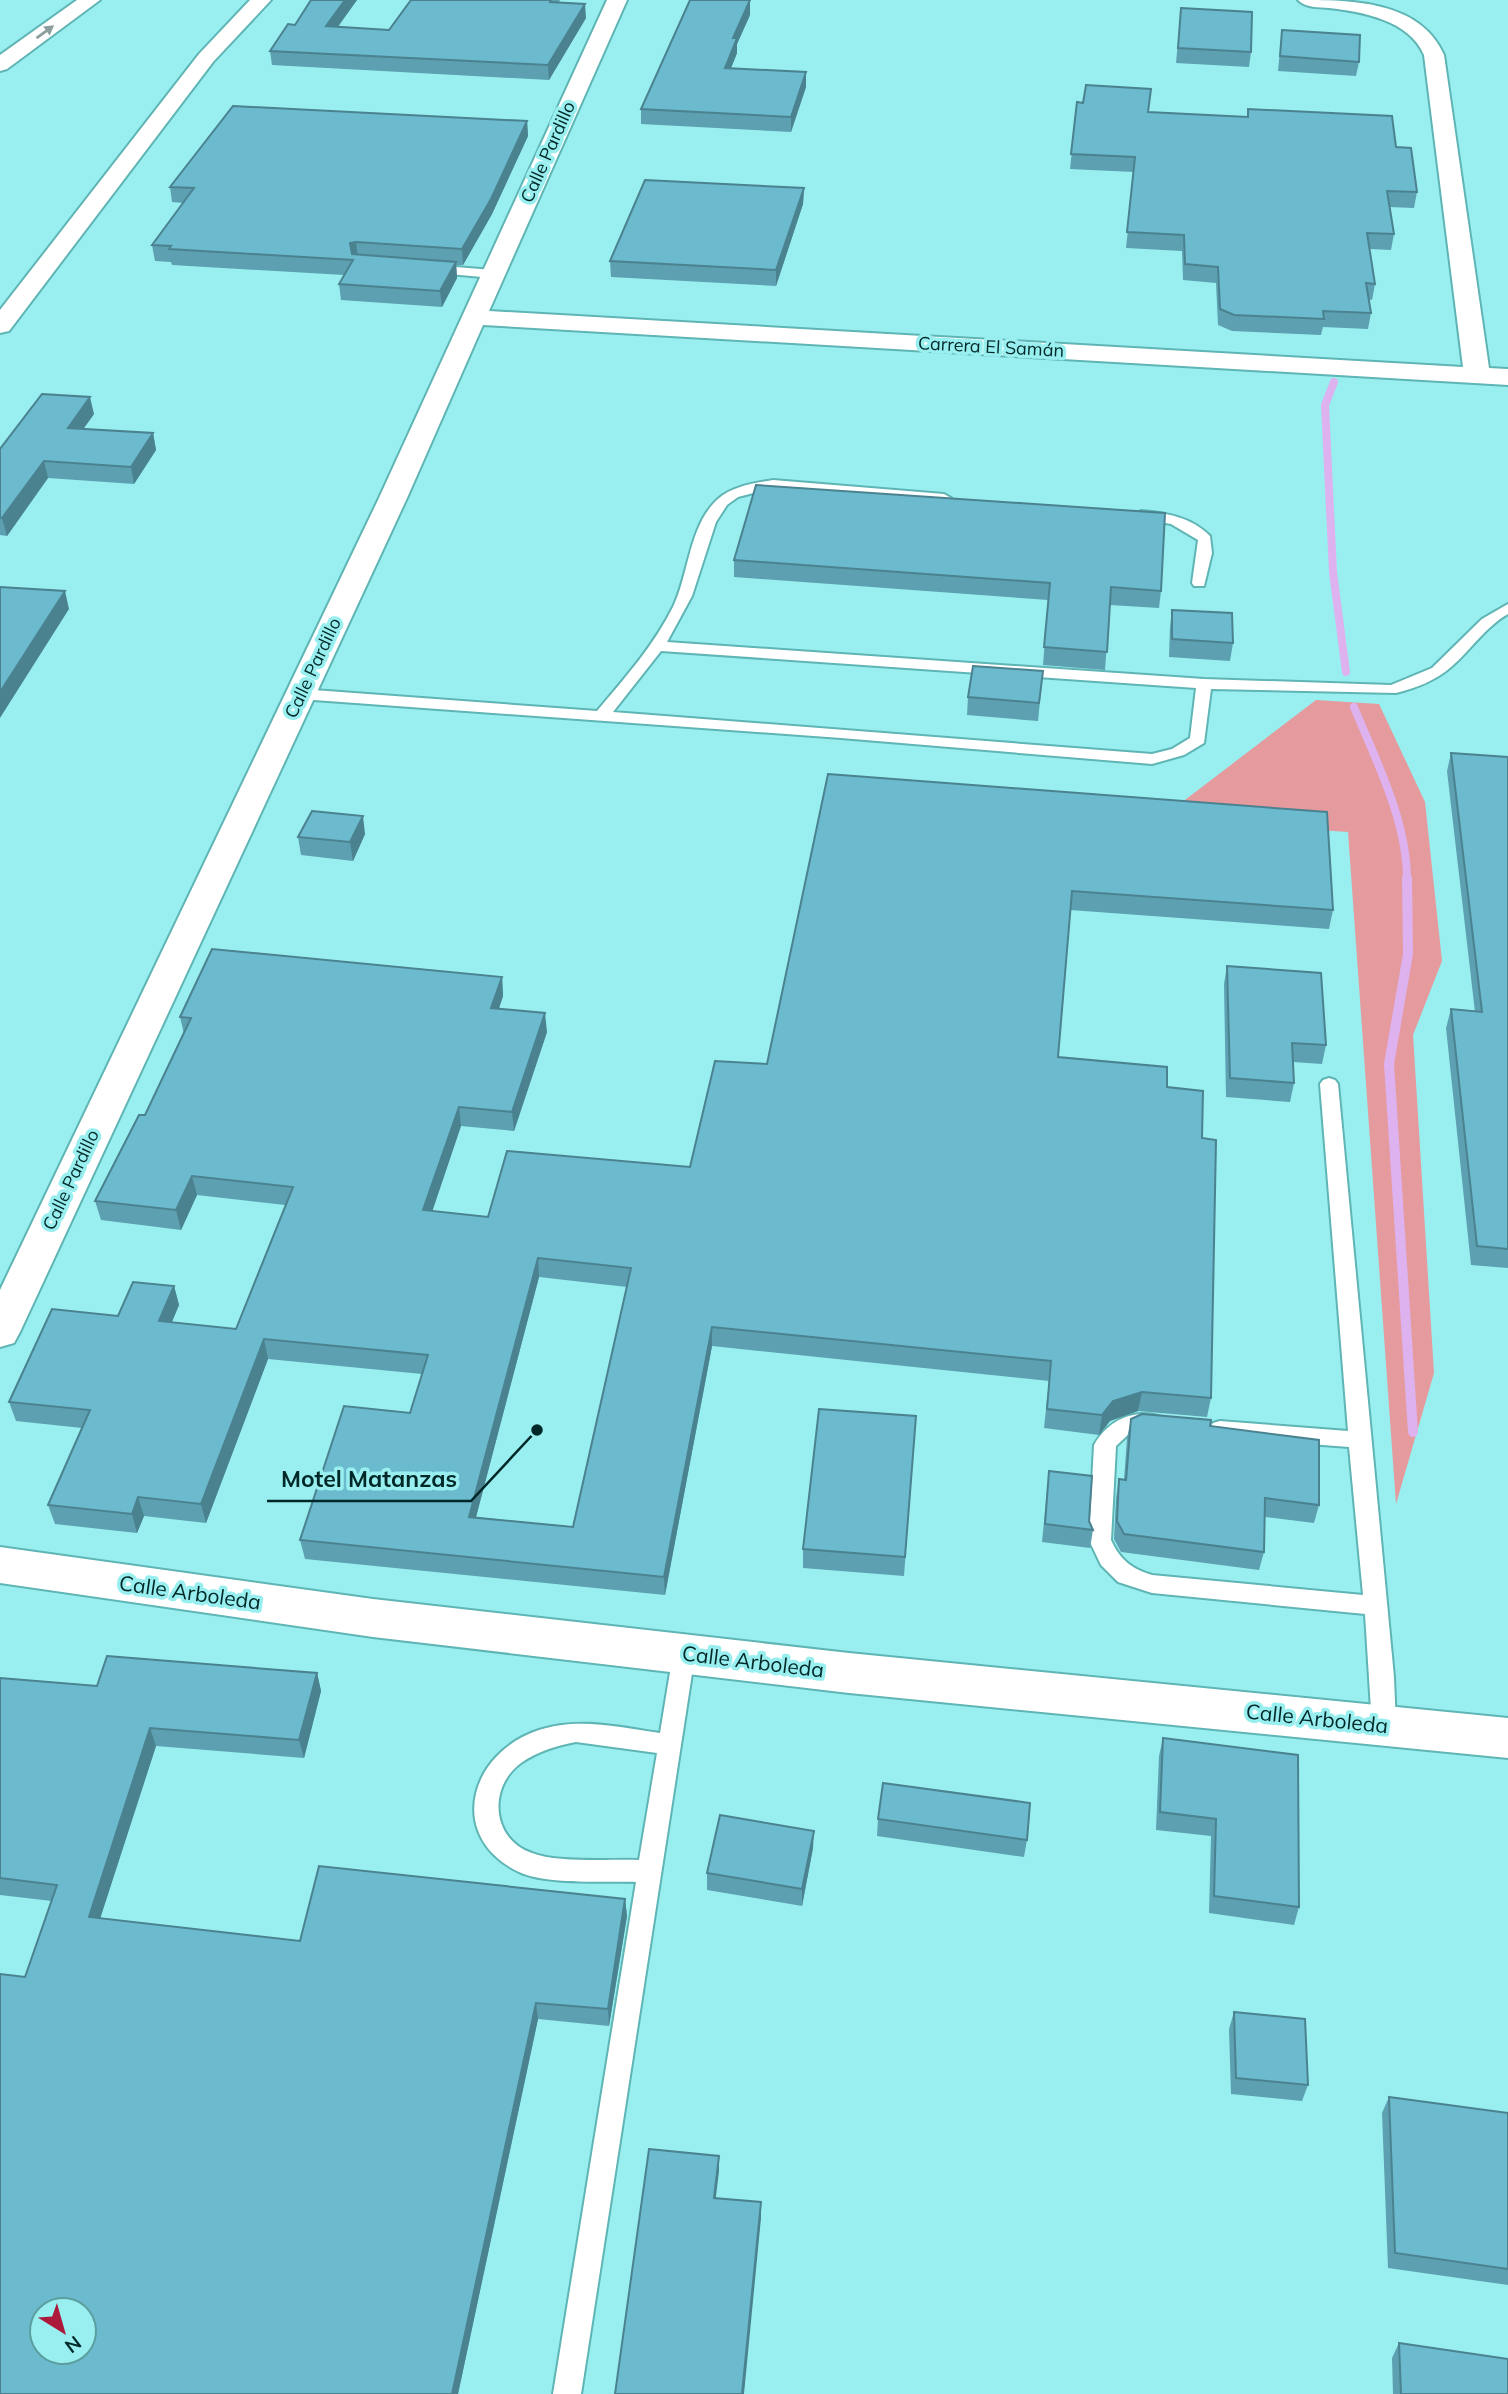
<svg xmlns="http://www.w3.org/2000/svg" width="1508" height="2394" font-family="Mulish,sans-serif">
  <rect width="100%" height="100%" fill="#99efef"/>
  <!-- green -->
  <path fill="#e59a9e" d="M 1316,700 L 1379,704 L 1425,802 L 1442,961 L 1413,1035 L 1434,1373 L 1396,1504 L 1348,832 L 1160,819 Z"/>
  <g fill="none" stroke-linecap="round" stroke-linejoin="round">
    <!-- stream-far1 -->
    <path stroke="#ddb2ef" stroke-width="8" d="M 1334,382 L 1325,405 L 1333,572 L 1346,672
      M 1354,707 C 1376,761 1407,820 1407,880"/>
    <!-- stream -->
    <path stroke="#ddb2ef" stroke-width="10" d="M 1407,878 L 1408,954 L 1389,1064 L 1413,1432"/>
    <defs>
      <path id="service" d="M 431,265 L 493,270 L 499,274 L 493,278 L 427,272 L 427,266 Z
        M 773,480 L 944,494 L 951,498 L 944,502 L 773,488 L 738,497 L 727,505 L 716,522 L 692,596 L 667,642 L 1204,679 L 1391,685 L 1432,668 L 1482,619 L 1508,604 L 1508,614 C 1485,627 1471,650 1451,667 C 1435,681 1416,688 1396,693 L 1211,689 L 1204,743 L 1184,755 L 1152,764 L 841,738 L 300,699 L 292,694 L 300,689 L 597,711 C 625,678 654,645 673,607 C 689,574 689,525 718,499 C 732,486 755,483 773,480 ZM 661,651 L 1196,688 L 1190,738 L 1172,749 L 1152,754 L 613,712 Z
        M 1141,511 C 1167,513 1191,517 1210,536 L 1212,553 L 1204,586 L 1194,586 L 1192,583 L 1198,540 L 1171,524 L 1136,518 L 1134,515 Z
        M 1329,1078 L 1335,1080 L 1338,1084 L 1394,1677 L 1396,1726 L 1392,1733 L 1384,1736 L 1376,1733 L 1372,1726 L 1365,1614 L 1152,1593 L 1118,1582 L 1101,1565 L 1089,1540 L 1094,1445 C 1108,1420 1134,1408 1162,1417 L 1166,1423 L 1162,1429 L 1131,1432 L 1116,1446 L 1111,1540 C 1120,1560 1132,1569 1152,1575 L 1363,1595 L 1349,1447 L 1220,1437 L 1213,1435 L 1209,1429 L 1213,1423 L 1220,1421 L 1348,1431 L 1320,1084 L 1323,1080 Z
        M 684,1644 L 692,1647 L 695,1654 L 581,2394 L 553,2394 L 636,1882 C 605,1881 546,1885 519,1872 C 446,1837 469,1753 539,1730 C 578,1717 619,1727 660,1733 L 673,1654 L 676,1647 ZM 576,1742 L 657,1753 L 639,1860 C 611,1859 557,1863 532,1853 C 491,1839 488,1787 521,1763 C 538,1751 556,1746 576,1742 Z"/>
      <path id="minor" d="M 250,0 L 271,0 L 213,62 L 9,331 L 0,333 L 0,310 L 199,54 Z
        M 607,0 L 627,0 L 489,311 L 1463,367 L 1424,55 C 1409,20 1363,12 1329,8 C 1319,7 1305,8 1298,0 C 1350,0 1420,0 1444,55 L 1489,368 L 1508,369 L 1508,385 L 483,325 L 407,498 L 20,1332 L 14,1343 L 0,1347 L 0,1290 L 379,498 Z
        M 0,1547 L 373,1599 L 849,1653 L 1508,1718 L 1508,1758 L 849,1693 L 373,1637 L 0,1583 Z"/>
      <path id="motorway" d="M 77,0 L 100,0 L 7,69 L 0,71 L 0,55 Z"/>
    </defs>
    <!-- service casing -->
    <use href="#service" stroke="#5fb4b4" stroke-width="4"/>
    <!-- minor casing -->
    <use href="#minor" stroke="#5fb4b4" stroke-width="4"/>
    <!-- motorway casing -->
    <use href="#motorway" stroke="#5fb4b4" stroke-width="4"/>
    <!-- service -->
    <use href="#service" fill="#fff" fill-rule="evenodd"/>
    <!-- minor -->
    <use href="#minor" fill="#fff" fill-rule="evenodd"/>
    <!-- motorway -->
    <use href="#motorway" fill="#fff" fill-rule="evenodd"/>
  </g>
  <!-- wall -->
  <path fill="#5ca0b1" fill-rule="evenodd" d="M 311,0 L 357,0 L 338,27 L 389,30 L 411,0 L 560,0 L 559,2 L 586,18 L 549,80 L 272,65 L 270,51 L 295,25 Z
    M 750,0 L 750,15 L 737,44 L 737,53 L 731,68 L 806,72 L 806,87 L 791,132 L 641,124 L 641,109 Z
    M 1181,8 L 1251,52 L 1249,67 L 1176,63 Z
    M 1282,30 L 1359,62 L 1356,76 L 1278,71 Z
    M 1077,102 L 1148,112 L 1247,117 L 1248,109 L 1396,147 L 1417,192 L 1414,208 L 1389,207 L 1394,234 L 1391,250 L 1369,249 L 1375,284 L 1372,300 L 1368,299 L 1371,313 L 1368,329 L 1323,327 L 1321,335 L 1232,331 L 1218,325 L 1216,283 L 1183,280 L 1182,251 L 1126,248 L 1134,172 L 1070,169 Z
    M 527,121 L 528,136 L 492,214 L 463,265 L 456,265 L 457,278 L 442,307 L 341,300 L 339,284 L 344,275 L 172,265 L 171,262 L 155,261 L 152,245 L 183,203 L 172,202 L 170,187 Z
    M 804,188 L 803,204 L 776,286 L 611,277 L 610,261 Z
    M 94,414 L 83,429 L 153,433 L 156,450 L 134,484 L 48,478 L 7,536 L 0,535 L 0,449 Z
    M 734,560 L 1161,591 L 1159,608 L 1110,605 L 1105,670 L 1043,665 L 1048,600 L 734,577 Z
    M 1172,610 L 1233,643 L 1230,661 L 1169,657 L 1170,627 Z
    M 1043,671 L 1038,721 L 967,715 L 968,697 Z
    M 1451,753 L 1508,757 L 1508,1268 L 1471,1265 L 1446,1028 L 1451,1009 L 1475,1012 L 1447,771 Z
    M 828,774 L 1333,910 L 1329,929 L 1070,910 L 1058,1057 L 1167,1087 L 1202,1138 L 1211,1398 L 1207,1417 L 1138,1411 L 1110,1421 L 1099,1435 L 1044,1428 L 1049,1381 L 712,1346 L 665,1595 L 305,1559 L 300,1540 L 410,1413 L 422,1374 L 268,1359 L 206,1523 L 144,1516 L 137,1533 L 55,1524 L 48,1505 L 82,1428 L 16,1421 L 9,1402 L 118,1316 L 174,1286 L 179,1305 L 172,1322 L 236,1329 L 285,1205 L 197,1195 L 181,1230 L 101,1220 L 95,1201 L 145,1115 L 184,1034 L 180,1017 L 502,977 L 503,996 L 499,1008 L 547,1032 L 514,1131 L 461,1126 L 432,1211 L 488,1217 L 690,1167 L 767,1064 ZM 539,1277 L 627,1287 L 573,1527 L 476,1517 Z
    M 365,834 L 353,861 L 301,855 L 298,837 Z
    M 1227,966 L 1326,1045 L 1322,1064 L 1293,1062 L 1294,1083 L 1290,1102 L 1226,1097 L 1224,984 Z
    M 916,1416 L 904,1576 L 803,1568 L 803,1549 Z
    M 1131,1419 L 1210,1426 L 1319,1505 L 1314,1523 L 1265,1517 L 1264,1552 L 1259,1570 L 1121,1552 L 1114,1539 L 1116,1498 L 1119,1479 L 1124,1480 L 1127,1438 Z
    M 1049,1471 L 1089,1521 L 1093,1530 L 1090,1548 L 1042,1542 Z
    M 317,1673 L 321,1691 L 304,1758 L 156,1746 L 100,1919 L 300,1941 L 625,1899 L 627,1916 L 609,2026 L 538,2019 L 458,2394 L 0,2394 L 25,1977 L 52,1901 L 0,1895 L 0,1678 L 97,1686 Z
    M 1163,1738 L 1299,1907 L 1294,1925 L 1209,1913 L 1211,1836 L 1156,1830 L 1159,1756 Z
    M 878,1819 L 1027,1840 L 1024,1857 L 877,1836 Z
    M 813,1848 L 802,1906 L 707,1890 L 707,1873 Z
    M 1234,2012 L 1308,2085 L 1302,2101 L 1231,2094 L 1229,2029 Z
    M 1389,2097 L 1508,2113 L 1508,2285 L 1388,2268 L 1382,2113 Z
    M 1399,2343 L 1508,2394 L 1393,2394 L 1392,2358 Z"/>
  <!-- shaded-wall -->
  <path fill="#4b8290" d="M 345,0 L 357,0 L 327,41 L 326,26 Z
    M 750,0 L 750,15 L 737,44 L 737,53 L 725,83 L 725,68 L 733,38 Z
    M 585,4 L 586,18 L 549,80 L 548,65 Z
    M 806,72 L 806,87 L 791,132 L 791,117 Z
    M 527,121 L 528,136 L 492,214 L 463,265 L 462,249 Z
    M 804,188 L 803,204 L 776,286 L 776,270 Z
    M 356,242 L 358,257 L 352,259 L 350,243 Z
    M 456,262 L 457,278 L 442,307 L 440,291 Z
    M 90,397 L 94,414 L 72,445 L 68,428 Z
    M 153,433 L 156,450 L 134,484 L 131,467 Z
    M 44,461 L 48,478 L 7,536 L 2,518 Z
    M 65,591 L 69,609 L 0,718 L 0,692 Z
    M 363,816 L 365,834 L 353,861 L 350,842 Z
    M 502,977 L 503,996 L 493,1027 L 491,1008 Z
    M 545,1013 L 547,1032 L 514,1131 L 512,1112 Z
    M 459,1107 L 461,1126 L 426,1230 L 423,1210 Z
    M 192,1176 L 197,1195 L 181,1230 L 176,1210 Z
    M 538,1258 L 539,1277 L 471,1536 L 469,1517 Z
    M 174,1286 L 179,1305 L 164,1340 L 159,1321 Z
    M 712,1327 L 712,1346 L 665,1595 L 664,1577 Z
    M 264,1339 L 268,1359 L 206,1523 L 201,1504 Z
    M 1142,1392 L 1138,1411 L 1110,1421 L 1099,1435 L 1102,1415 L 1113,1401 Z
    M 138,1497 L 144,1516 L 137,1533 L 132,1514 Z
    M 317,1673 L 321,1691 L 304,1758 L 299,1740 Z
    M 150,1728 L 156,1746 L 95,1934 L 89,1917 Z
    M 814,1831 L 813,1848 L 802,1906 L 802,1889 Z
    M 625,1899 L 627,1916 L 609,2026 L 608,2009 Z
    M 536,2003 L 538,2019 L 458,2394 L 452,2394 Z
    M 719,2156 L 719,2171 L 714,2213 L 714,2198 Z
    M 761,2202 L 761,2218 L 744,2394 L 742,2394 Z"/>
  <!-- building -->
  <path fill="#6bbace" stroke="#4b8290" stroke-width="2" fill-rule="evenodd" d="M 311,0 L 345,0 L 326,26 L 389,30 L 411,0 L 551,0 L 550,2 L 585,4 L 548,65 L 270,51 L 288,24 L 295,25 Z
    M 690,0 L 750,0 L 733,38 L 737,38 L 725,68 L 806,72 L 791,117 L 641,109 Z
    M 1181,8 L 1252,12 L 1251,52 L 1178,48 Z
    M 1282,30 L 1360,35 L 1359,62 L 1280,56 Z
    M 1086,85 L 1151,89 L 1148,112 L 1248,117 L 1248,109 L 1392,116 L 1396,147 L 1411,148 L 1417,192 L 1387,191 L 1394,234 L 1367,233 L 1375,284 L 1366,283 L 1371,313 L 1323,311 L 1324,319 L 1234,315 L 1220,309 L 1218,267 L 1185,264 L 1184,235 L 1127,232 L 1135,157 L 1071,154 L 1077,102 L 1083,103 Z
    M 233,106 L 527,121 L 491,199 L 462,249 L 356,242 L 350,243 L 352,254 L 456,262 L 440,291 L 339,284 L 353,260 L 169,249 L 171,246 L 152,245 L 194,188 L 170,187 Z
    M 645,180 L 804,188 L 776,270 L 610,261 Z
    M 42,394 L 90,397 L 68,428 L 153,433 L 131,467 L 44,461 L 2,518 L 0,518 L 0,449 Z
    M 756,485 L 1165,513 L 1161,591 L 1111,587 L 1107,652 L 1044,647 L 1050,583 L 734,560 Z
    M 0,587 L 65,591 L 0,692 Z
    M 1172,610 L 1232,613 L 1233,643 L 1172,639 Z
    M 973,666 L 1043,671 L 1039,703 L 968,697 Z
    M 1451,753 L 1508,757 L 1508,1249 L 1477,1246 L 1451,1009 L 1482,1012 Z
    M 828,774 L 1327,812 L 1333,910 L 1072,891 L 1058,1057 L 1167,1067 L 1167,1087 L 1203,1091 L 1202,1138 L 1216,1140 L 1211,1398 L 1142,1392 L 1113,1401 L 1102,1415 L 1047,1409 L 1051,1361 L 712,1327 L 664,1577 L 300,1540 L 344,1406 L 410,1413 L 428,1355 L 264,1339 L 201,1504 L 138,1497 L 132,1514 L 48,1505 L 90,1410 L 9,1402 L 52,1309 L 118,1316 L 133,1282 L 174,1286 L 159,1321 L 236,1329 L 293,1187 L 192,1176 L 176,1210 L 95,1201 L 139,1115 L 145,1115 L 191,1018 L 180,1017 L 212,949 L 502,977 L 491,1008 L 545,1013 L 512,1112 L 459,1107 L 423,1210 L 488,1217 L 507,1151 L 690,1167 L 715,1061 L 767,1064 ZM 538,1258 L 631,1268 L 573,1527 L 469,1517 Z
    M 312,811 L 363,816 L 350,842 L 298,837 Z
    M 1227,966 L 1321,973 L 1326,1045 L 1292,1043 L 1294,1083 L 1230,1078 Z
    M 819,1409 L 916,1416 L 905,1557 L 803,1549 Z
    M 1142,1414 L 1211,1420 L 1210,1426 L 1319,1440 L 1319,1505 L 1265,1498 L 1264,1552 L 1124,1534 L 1117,1521 L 1119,1479 L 1126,1480 L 1131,1419 Z
    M 1049,1471 L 1092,1476 L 1089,1521 L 1093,1530 L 1045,1524 Z
    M 107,1656 L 317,1673 L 299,1740 L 150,1728 L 89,1917 L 300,1941 L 319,1866 L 625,1899 L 608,2009 L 536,2003 L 452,2394 L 0,2394 L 0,1974 L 25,1977 L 57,1885 L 0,1878 L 0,1678 L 97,1686 ZM 42,2310 L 84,2310 L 84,2352 L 42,2352 Z
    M 1163,1738 L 1298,1755 L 1299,1907 L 1214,1896 L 1216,1819 L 1160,1812 Z
    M 883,1783 L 1030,1803 L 1027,1840 L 878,1819 Z
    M 720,1815 L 814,1831 L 802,1889 L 707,1873 Z
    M 1234,2012 L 1305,2019 L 1308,2085 L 1236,2078 Z
    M 1389,2097 L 1508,2113 L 1508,2269 L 1395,2253 Z
    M 649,2149 L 719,2156 L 714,2198 L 761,2202 L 742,2394 L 615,2394 Z
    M 1399,2343 L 1508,2359 L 1508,2394 L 1401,2394 Z"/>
  <!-- one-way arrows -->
  <defs><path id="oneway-solid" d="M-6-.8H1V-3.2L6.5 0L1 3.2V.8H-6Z" transform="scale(1.75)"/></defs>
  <use fill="#8d9e9e" href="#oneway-solid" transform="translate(45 32) rotate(-36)"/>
  <g text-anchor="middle" stroke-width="7" stroke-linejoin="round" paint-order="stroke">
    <!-- far-street labels -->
    <g font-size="18" fill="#012828" stroke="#99efef">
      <text transform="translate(548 152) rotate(-66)" y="6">Calle Pardillo</text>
      <text transform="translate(991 347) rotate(3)" y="6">Carrera El Samán</text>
      <text transform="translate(313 668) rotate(-65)" y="6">Calle Pardillo</text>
      <text transform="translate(71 1180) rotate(-65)" y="6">Calle Pardillo</text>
    </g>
    <!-- street labels -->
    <g font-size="21" fill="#012828" stroke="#99efef">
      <text transform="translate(190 1593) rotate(8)" y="7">Calle Arboleda</text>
      <text transform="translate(753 1662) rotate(7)" y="7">Calle Arboleda</text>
      <text transform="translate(1317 1719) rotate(6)" y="7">Calle Arboleda</text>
    </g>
  </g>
  <!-- callouts -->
  <path fill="none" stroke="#012828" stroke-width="2.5" d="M537 1430L471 1501H267"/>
  <circle fill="#012828" stroke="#99efef" stroke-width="2.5" cx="537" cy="1430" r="7"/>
  <g font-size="23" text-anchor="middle" font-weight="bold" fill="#012828" stroke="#99efef" stroke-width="7" stroke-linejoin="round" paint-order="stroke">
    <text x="369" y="1487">Motel Matanzas</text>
  </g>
  <!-- north arrow -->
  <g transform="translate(63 2331) rotate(143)"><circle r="33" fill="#99efef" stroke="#5c9f9f" stroke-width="2"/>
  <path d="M0-5L12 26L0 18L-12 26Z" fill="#ad193b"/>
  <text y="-10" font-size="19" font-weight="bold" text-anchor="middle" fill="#012828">N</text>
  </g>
</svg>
